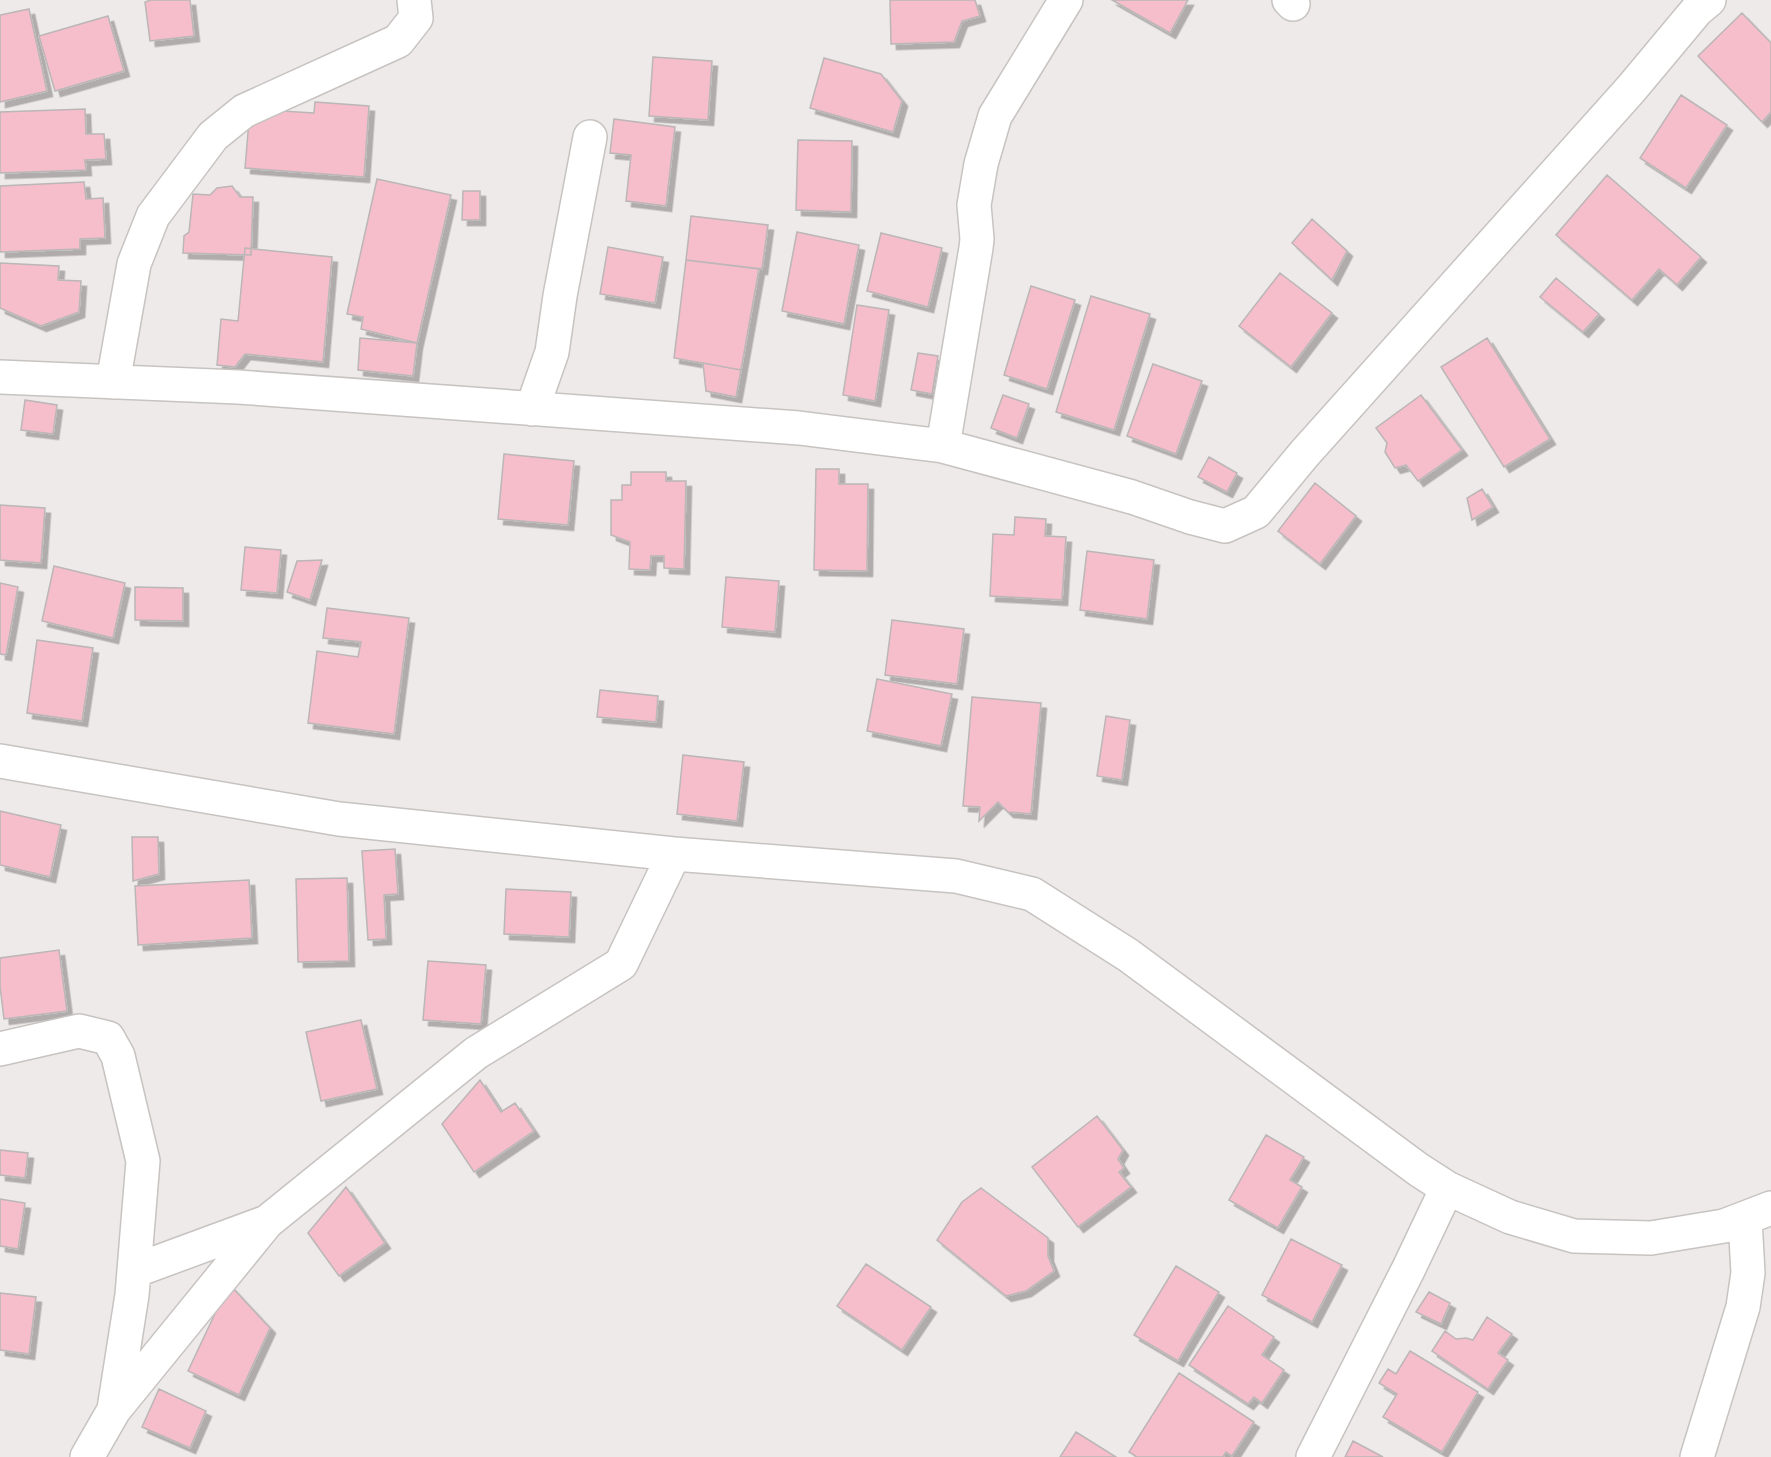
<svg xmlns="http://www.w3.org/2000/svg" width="1771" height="1457" font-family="Overpass,sans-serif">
  <defs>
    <filter id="shadow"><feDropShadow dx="5.5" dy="5.5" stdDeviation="0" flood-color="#0004"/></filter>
  </defs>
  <rect width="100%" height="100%" fill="#eeeae9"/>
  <!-- building -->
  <path fill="#f6bdcb" stroke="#bbb6b7" stroke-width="1.5" filter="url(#shadow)" d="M 151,0 L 190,0 L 194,36 L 150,41 L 145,2 Z
    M 890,0 L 975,0 L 980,16 L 962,21 L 954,42 L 891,44 Z
    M 1112,0 L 1188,0 L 1170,33 Z
    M 29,9 L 47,91 L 0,102 L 0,15 Z
    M 1742,13 L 1771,43 L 1771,112 L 1762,122 L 1698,56 Z
    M 108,16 L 124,71 L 55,91 L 39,36 Z
    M 653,57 L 712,61 L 708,120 L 649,116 Z
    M 824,58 L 881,74 L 902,101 L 893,132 L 810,108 Z
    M 1681,95 L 1727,125 L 1686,188 L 1640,158 Z
    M 315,102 L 369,106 L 364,177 L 245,168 L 250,109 L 314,113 Z
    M 85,109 L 86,134 L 104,134 L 106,159 L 85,160 L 86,170 L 0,173 L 0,112 Z
    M 614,119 L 675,127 L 666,206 L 626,201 L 631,155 L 610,153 Z
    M 798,140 L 852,141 L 851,212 L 796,210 Z
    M 1607,175 L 1701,257 L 1677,285 L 1659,269 L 1632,300 L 1556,235 Z
    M 377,179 L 451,195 L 417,343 L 361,329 L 363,317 L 347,314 Z
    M 84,182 L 86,199 L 103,198 L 105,238 L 80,239 L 80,249 L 0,252 L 0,186 Z
    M 232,186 L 240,197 L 253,197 L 251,255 L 183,253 L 184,236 L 189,232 L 193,194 L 210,195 L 217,188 Z
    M 463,191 L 480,191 L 480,220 L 462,220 Z
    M 691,216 L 768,225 L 762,269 L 686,260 Z
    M 1312,219 L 1347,251 L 1332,280 L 1292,243 Z
    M 797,232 L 859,245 L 844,324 L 782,311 Z
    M 881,233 L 942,248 L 928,307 L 867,291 Z
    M 608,247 L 663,257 L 655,303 L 600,294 Z
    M 245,248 L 332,257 L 323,362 L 245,354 L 235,367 L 217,365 L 221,319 L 238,321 Z
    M 686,260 L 759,269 L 741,370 L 674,358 Z
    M 0,263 L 59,266 L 58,280 L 81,281 L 79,312 L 41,326 L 0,308 Z
    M 1280,273 L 1332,313 L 1291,367 L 1239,326 Z
    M 1556,278 L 1599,314 L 1583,332 L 1540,297 Z
    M 1031,286 L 1075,300 L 1047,389 L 1004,375 Z
    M 1091,296 L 1150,314 L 1114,430 L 1056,412 Z
    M 857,305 L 889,310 L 875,401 L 843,395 Z
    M 360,338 L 417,343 L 413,376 L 358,370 Z
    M 1487,338 L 1550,439 L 1504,467 L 1441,367 Z
    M 918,353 L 938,356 L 932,394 L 911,390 Z
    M 703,363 L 741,370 L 736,397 L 706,391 Z
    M 1153,364 L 1202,381 L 1176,454 L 1127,436 Z
    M 1003,395 L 1029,404 L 1017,438 L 991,428 Z
    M 1421,395 L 1462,450 L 1418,481 L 1406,465 L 1395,468 L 1385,452 L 1387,443 L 1376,428 Z
    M 25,400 L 57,405 L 53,434 L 21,430 Z
    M 504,454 L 574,461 L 568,525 L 498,519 Z
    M 1209,457 L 1237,473 L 1227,492 L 1198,477 Z
    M 816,469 L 839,469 L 839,484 L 868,484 L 867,571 L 814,570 Z
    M 631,472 L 666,472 L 666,481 L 686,481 L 684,569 L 664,568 L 664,556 L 651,556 L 650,570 L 629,569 L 630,542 L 611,535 L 611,500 L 622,500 L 622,485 L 631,485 Z
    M 1315,483 L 1356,516 L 1320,564 L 1278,531 Z
    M 1482,489 L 1493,507 L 1472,520 L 1467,498 Z
    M 0,505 L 45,508 L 41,563 L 0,560 Z
    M 1015,517 L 1046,519 L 1045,536 L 1066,537 L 1062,600 L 990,596 L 993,534 L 1014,535 Z
    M 245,547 L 281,550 L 277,593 L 241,590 Z
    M 1087,551 L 1154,560 L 1147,619 L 1080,610 Z
    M 322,560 L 310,600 L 287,592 L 297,561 Z
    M 54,566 L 125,583 L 113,638 L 42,621 Z
    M 726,577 L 779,581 L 775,632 L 722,627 Z
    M 0,583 L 18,587 L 6,655 L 0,654 Z
    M 135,587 L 183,588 L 183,621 L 135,620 Z
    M 327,608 L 409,618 L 394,734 L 308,723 L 317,651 L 358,657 L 361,642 L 323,638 Z
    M 892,620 L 964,629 L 957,684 L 885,675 Z
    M 37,640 L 93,648 L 82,721 L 27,713 Z
    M 877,679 L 952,694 L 941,746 L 867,731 Z
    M 600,690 L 658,696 L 656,722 L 597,717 Z
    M 972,697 L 1041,703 L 1031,814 L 1008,812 L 998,802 L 979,821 L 980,807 L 963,806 Z
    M 1106,716 L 1130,720 L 1122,780 L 1097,776 Z
    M 683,755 L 744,762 L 737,821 L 677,814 Z
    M 0,811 L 61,825 L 50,877 L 0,865 Z
    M 132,837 L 158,837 L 159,874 L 133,881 Z
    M 395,849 L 398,894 L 384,895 L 386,939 L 368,940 L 362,851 Z
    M 347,878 L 349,961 L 298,962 L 296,879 Z
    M 249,880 L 252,938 L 138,945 L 135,886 Z
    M 506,889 L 571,892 L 569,937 L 504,934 Z
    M 59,950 L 67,1011 L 4,1019 L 0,986 L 0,958 Z
    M 428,961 L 486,965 L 481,1024 L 423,1020 Z
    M 361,1020 L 377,1089 L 321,1101 L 306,1032 Z
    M 480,1080 L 501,1112 L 515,1103 L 534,1131 L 474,1172 L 442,1124 Z
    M 1097,1116 L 1123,1150 L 1118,1159 L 1124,1168 L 1119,1172 L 1131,1187 L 1078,1227 L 1032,1167 Z
    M 1266,1135 L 1304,1157 L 1290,1180 L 1302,1187 L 1278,1228 L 1229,1200 Z
    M 0,1150 L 28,1153 L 25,1178 L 0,1175 Z
    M 346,1187 L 385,1243 L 339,1276 L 308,1233 Z
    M 981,1188 L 1048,1238 L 1048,1256 L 1054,1271 L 1026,1291 L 1006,1296 L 937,1240 L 962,1202 Z
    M 0,1199 L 25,1203 L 18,1249 L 0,1246 Z
    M 1291,1239 L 1342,1265 L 1312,1322 L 1262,1295 Z
    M 866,1264 L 931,1307 L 902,1350 L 837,1306 Z
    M 1176,1266 L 1219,1292 L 1178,1361 L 1134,1335 Z
    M 229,1284 L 270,1328 L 239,1395 L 188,1371 Z
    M 1429,1292 L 1450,1303 L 1441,1324 L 1416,1312 Z
    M 0,1293 L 36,1297 L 29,1354 L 0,1350 Z
    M 1228,1306 L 1274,1337 L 1262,1355 L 1284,1370 L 1262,1403 L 1254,1397 L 1248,1404 L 1189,1365 Z
    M 1487,1317 L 1512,1334 L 1498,1353 L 1508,1360 L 1488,1389 L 1432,1351 L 1445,1331 L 1456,1339 L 1466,1338 L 1473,1340 Z
    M 1410,1351 L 1478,1392 L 1442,1452 L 1383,1417 L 1397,1394 L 1379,1383 L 1388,1369 L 1396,1374 Z
    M 1179,1373 L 1254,1422 L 1232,1456 L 1226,1452 L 1223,1457 L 1137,1457 L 1129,1452 Z
    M 159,1389 L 206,1411 L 190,1448 L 142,1427 Z
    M 1076,1432 L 1116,1457 L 1060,1457 Z
    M 1353,1441 L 1383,1457 L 1345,1457 Z"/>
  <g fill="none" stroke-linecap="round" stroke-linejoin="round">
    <defs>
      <path id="street" d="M 1289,0 L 1293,4
        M 0,377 L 238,387 L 799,428 L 943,446 L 1132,497 L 1190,517 L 1225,526 L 1256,512 L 1305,453 L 1631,89 L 1697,10 L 1709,0
        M 113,382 L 134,264 L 153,216 L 213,136 L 244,111 L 398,41 L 416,18 L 414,0
        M 532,409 L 552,352 L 560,296 L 590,137
        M 943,446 L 976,248 L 977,239 L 974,205 L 981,164 L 995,116 L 1066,0
        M 0,761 L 339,819 L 674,854 L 956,876 L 1032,894 L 1128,955 L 1419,1170 L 1447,1188 L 1510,1217 L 1574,1236 L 1651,1238 L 1724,1226 L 1771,1208
        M 0,1049 L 79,1031 L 108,1038 L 118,1056 L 143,1161 L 132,1295 L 114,1409
        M 134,1271 L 267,1222
        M 87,1457 L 114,1410 L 267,1222 L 476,1053 L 621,964 L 674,854
        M 1313,1457 L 1409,1268 L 1447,1188
        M 1697,1457 L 1743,1307 L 1748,1273 L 1745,1219"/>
    </defs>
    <!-- street casing -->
    <use href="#street" stroke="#c7c3c1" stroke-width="36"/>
    <!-- street -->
    <use href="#street" stroke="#fff" stroke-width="33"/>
  </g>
</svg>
